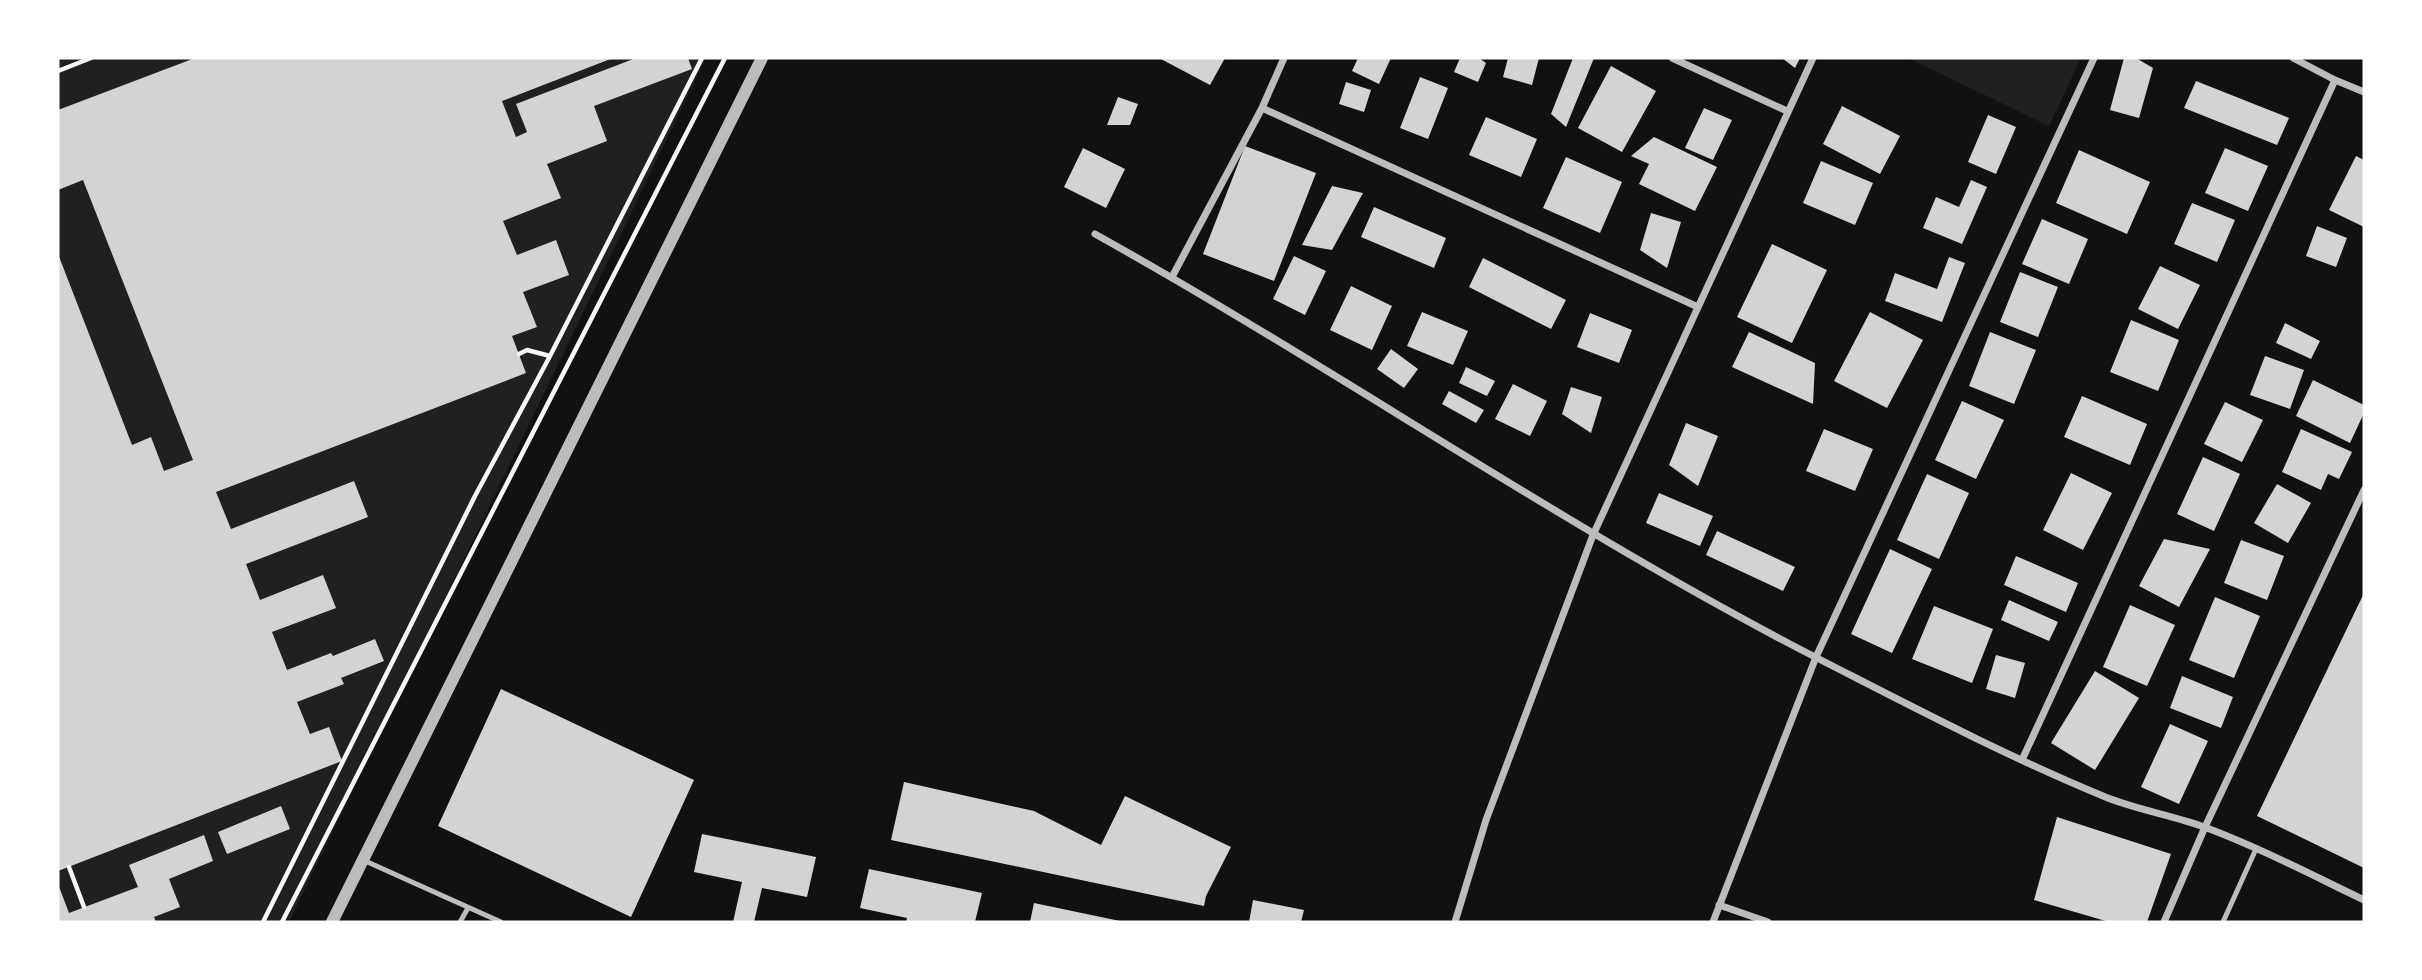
<svg xmlns="http://www.w3.org/2000/svg" width="2422" height="980" font-family="'Noto Sans',sans-serif">
  <rect width="100%" height="100%" fill="#111"/>
  <!-- green -->
  <path fill="#202020" d="M 58,58 L 706,58 L 289,922 L 58,922 Z
    M 1908,58 L 2081,58 L 2049,126 Z"/>
  <!-- building -->
  <path fill="#d3d3d3" d="M 195,58 L 613,58 L 502,101 L 516,137 L 527,132 L 516,104 L 636,58 L 688,58 L 692,69 L 594,106 L 607,141 L 547,164 L 561,198 L 503,221 L 517,255 L 556,240 L 569,275 L 523,292 L 537,327 L 512,336 L 526,373 L 216,492 L 231,529 L 354,481 L 368,517 L 246,564 L 260,600 L 323,575 L 336,608 L 272,632 L 287,670 L 331,653 L 333,656 L 375,639 L 384,661 L 341,678 L 344,684 L 297,702 L 310,734 L 329,727 L 342,761 L 58,871 L 58,254 L 132,445 L 151,437 L 164,471 L 193,460 L 83,180 L 58,190 L 58,110 Z
    M 1159,58 L 1225,58 L 1210,85 Z
    M 1358,58 L 1391,58 L 1379,84 L 1352,71 Z
    M 1460,58 L 1479,58 L 1486,63 L 1478,82 L 1454,72 Z
    M 1508,58 L 1539,58 L 1532,85 L 1503,77 Z
    M 1573,58 L 1594,58 L 1566,127 L 1551,114 Z
    M 1782,58 L 1800,58 L 1795,68 Z
    M 2124,58 L 2136,58 L 2153,68 L 2139,118 L 2110,110 Z
    M 1611,66 L 1656,91 L 1622,152 L 1578,128 Z
    M 1420,77 L 1448,88 L 1428,139 L 1400,128 Z
    M 2196,81 L 2289,118 L 2277,145 L 2184,108 Z
    M 1346,82 L 1371,90 L 1364,112 L 1339,104 Z
    M 1118,97 L 1138,104 L 1130,125 L 1107,125 Z
    M 1842,106 L 1900,136 L 1880,174 L 1823,144 Z
    M 1704,108 L 1732,120 L 1713,160 L 1685,148 Z
    M 1988,115 L 2016,127 L 1996,174 L 1968,162 Z
    M 1486,117 L 1537,139 L 1521,177 L 1469,155 Z
    M 1654,137 L 1717,167 L 1695,211 L 1639,184 L 1649,164 L 1631,156 Z
    M 1245,146 L 1316,173 L 1274,281 L 1203,254 Z
    M 1083,148 L 1125,169 L 1106,208 L 1064,187 Z
    M 2225,148 L 2268,166 L 2248,211 L 2205,193 Z
    M 2079,150 L 2150,182 L 2127,234 L 2056,203 Z
    M 2356,156 L 2364,160 L 2364,227 L 2329,210 Z
    M 1566,157 L 1622,182 L 1600,233 L 1543,208 Z
    M 1821,161 L 1873,183 L 1855,225 L 1803,203 Z
    M 1971,180 L 1987,187 L 1962,244 L 1923,228 L 1936,197 L 1959,207 Z
    M 1332,186 L 1363,193 L 1332,250 L 1302,245 Z
    M 2192,203 L 2235,220 L 2217,262 L 2174,244 Z
    M 1374,207 L 1446,238 L 1434,268 L 1361,237 Z
    M 1651,213 L 1681,222 L 1667,268 L 1640,250 Z
    M 2042,219 L 2088,239 L 2069,284 L 2022,264 Z
    M 2317,226 L 2347,238 L 2336,267 L 2306,256 Z
    M 1772,244 L 1827,270 L 1792,343 L 1737,317 Z
    M 1294,256 L 1326,271 L 1305,315 L 1273,299 Z
    M 1949,257 L 1965,263 L 1942,322 L 1885,301 L 1895,273 L 1937,289 Z
    M 1483,258 L 1566,300 L 1551,329 L 1469,287 Z
    M 2160,266 L 2200,285 L 2178,329 L 2138,309 Z
    M 2020,272 L 2058,287 L 2038,337 L 2000,322 Z
    M 1351,286 L 1392,306 L 1372,350 L 1330,330 Z
    M 1422,312 L 1468,331 L 1453,365 L 1407,346 Z
    M 1870,312 L 1923,340 L 1887,408 L 1834,381 Z
    M 1590,313 L 1632,330 L 1619,363 L 1577,347 Z
    M 2131,320 L 2179,340 L 2158,391 L 2110,372 Z
    M 2285,323 L 2320,341 L 2311,359 L 2276,343 Z
    M 1749,332 L 1815,363 L 1813,404 L 1732,367 Z
    M 1990,332 L 2036,350 L 2014,404 L 1969,386 Z
    M 1391,349 L 1418,369 L 1404,388 L 1377,369 Z
    M 2265,356 L 2304,370 L 2290,409 L 2250,395 Z
    M 1466,367 L 1495,381 L 1487,396 L 1459,383 Z
    M 2313,380 L 2364,405 L 2364,413 L 2350,443 L 2296,416 Z
    M 1513,384 L 1547,401 L 1530,436 L 1495,419 Z
    M 1571,387 L 1602,397 L 1591,433 L 1562,414 Z
    M 1449,391 L 1484,410 L 1476,423 L 1442,404 Z
    M 2082,396 L 2147,424 L 2130,465 L 2064,437 Z
    M 1962,401 L 2004,420 L 1976,479 L 1935,460 Z
    M 2225,402 L 2263,420 L 2242,462 L 2204,444 Z
    M 1686,423 L 1718,436 L 1698,486 L 1669,465 Z
    M 1824,429 L 1873,449 L 1855,491 L 1806,471 Z
    M 2301,429 L 2352,452 L 2339,479 L 2328,474 L 2321,490 L 2282,472 Z
    M 2203,457 L 2240,474 L 2214,531 L 2177,514 Z
    M 2071,473 L 2112,493 L 2083,550 L 2043,530 Z
    M 1927,474 L 1969,493 L 1939,559 L 1897,540 Z
    M 2277,484 L 2311,503 L 2288,543 L 2254,523 Z
    M 1659,493 L 1713,516 L 1700,546 L 1646,523 Z
    M 1717,531 L 1795,567 L 1783,591 L 1706,555 Z
    M 2164,539 L 2210,549 L 2179,607 L 2139,586 Z
    M 2241,540 L 2284,556 L 2267,600 L 2224,583 Z
    M 1890,549 L 1932,569 L 1892,653 L 1851,634 Z
    M 2016,556 L 2078,583 L 2066,612 L 2004,585 Z
    M 2364,593 L 2364,868 L 2257,816 Z
    M 2215,597 L 2260,616 L 2234,678 L 2189,660 Z
    M 2009,600 L 2058,622 L 2049,641 L 2001,620 Z
    M 2130,605 L 2175,625 L 2147,686 L 2103,667 Z
    M 1934,606 L 1993,629 L 1972,683 L 1912,659 Z
    M 1996,655 L 2025,663 L 2015,698 L 1986,689 Z
    M 2095,671 L 2139,698 L 2095,770 L 2051,743 Z
    M 2182,676 L 2233,697 L 2221,728 L 2170,708 Z
    M 501,689 L 694,780 L 631,917 L 438,826 Z
    M 2170,724 L 2208,741 L 2179,804 L 2141,787 Z
    M 904,782 L 1034,811 L 1101,845 L 1125,796 L 1231,847 L 1206,896 L 1204,906 L 891,840 Z
    M 281,806 L 290,829 L 227,854 L 218,832 Z
    M 2057,817 L 2171,854 L 2147,922 L 2109,922 L 2034,900 Z
    M 702,834 L 816,857 L 807,897 L 762,888 L 754,922 L 733,922 L 742,882 L 694,872 Z
    M 204,835 L 213,861 L 169,879 L 180,907 L 154,917 L 156,922 L 58,922 L 58,884 L 69,913 L 138,887 L 129,865 Z
    M 869,869 L 982,893 L 975,922 L 906,922 L 907,918 L 860,908 Z
    M 1253,900 L 1304,910 L 1301,922 L 1249,922 Z
    M 1034,903 L 1120,921 L 1120,922 L 1030,922 Z"/>
  <g fill="none" stroke-linecap="round" stroke-linejoin="round">
    <!-- path -->
    <path stroke="#f5f5f5" stroke-width="4.5" d="M 58,71 L 91,58
      M 519,354 L 527,350 L 550,356
      M 69,867 L 84,907
      M 263,922 L 475,496 L 550,356 L 702,58
      M 282,922 L 725,58"/>
    <!-- service -->
    <path stroke="#bcbcbc" stroke-width="5" d="M 363,860 L 501,922
      M 460,922 L 468,908
      M 2223,922 L 2256,849"/>
    <!-- minor -->
    <path stroke="#bcbcbc" stroke-width="7" d="M 1672,58 L 1787,111
      M 2293,58 L 2335,80 L 2364,92
      M 1262,108 L 1698,307
      M 1095,234 C 1339,370 1568,530 1817,658 C 1911,706 2006,756 2103,796 C 2136,810 2173,815 2207,828 C 2260,848 2312,875 2364,900
      M 1172,277 L 1262,108 L 1284,58
      M 2022,760 L 2335,80
      M 1719,905 L 1768,922
      M 1455,922 L 1486,820 L 1593,535 L 1813,58
      M 1713,922 L 1816,657 L 2094,58
      M 2164,922 L 2205,827 L 2364,490"/>
    <!-- tertiary -->
    <path stroke="#bcbcbc" stroke-width="12" d="M 332,922 L 762,58"/>
  </g>
  <!-- border -->
  <rect width="2422" height="980" fill="none" stroke="#ffffff" stroke-width="119"/>
</svg>
